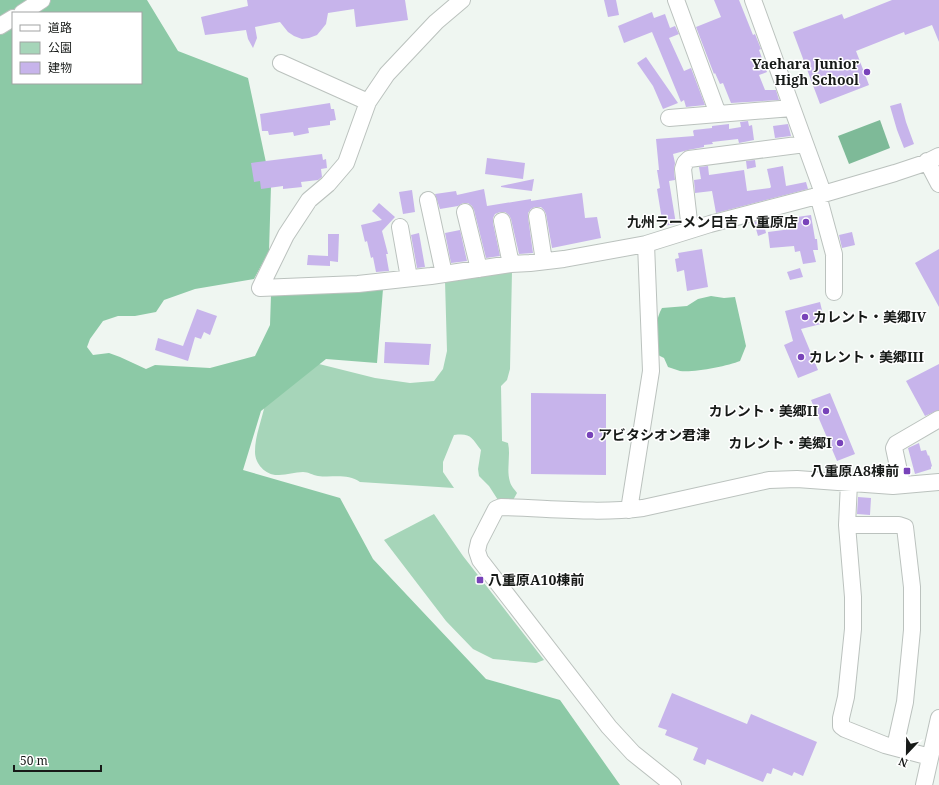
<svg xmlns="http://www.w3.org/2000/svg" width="939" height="785" font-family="'Noto Serif','Noto Sans JP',serif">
  <rect width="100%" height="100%" fill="#eff6f1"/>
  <!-- green -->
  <path fill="#a6d5b9" d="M 512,271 L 510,369 L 507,380 L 501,386 L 502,441 L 508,443 C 511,456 506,469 510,482 C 511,486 515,490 517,493 L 512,502 L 498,500 L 489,486 L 479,476 L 478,469 L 481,450 C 471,437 471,433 454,435 L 443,462 L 443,472 L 454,488 L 360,482 C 347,473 332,478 318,476 C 312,475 309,472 303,472 C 295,472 287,475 279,475 C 266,476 255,464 255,452 C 255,435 262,420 265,404 L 315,363 L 375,378 L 410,383 L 434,381 L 443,369 L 447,351 L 445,281 Z
    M 434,514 L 463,556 L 544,660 L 536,663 L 493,659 L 473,649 L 446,621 L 384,540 Z"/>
  <!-- forest -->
  <path fill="#8cc9a6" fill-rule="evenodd" d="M 0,0 L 147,0 L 178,51 L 248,78 L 271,186 L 269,251 L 254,279 L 195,289 L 164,300 L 156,312 L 135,316 L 118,316 L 103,321 L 90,339 L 87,347 L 93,355 L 109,353 L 120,357 L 146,369 L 155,365 L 210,368 L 255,356 L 270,325 L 271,295 L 383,289 L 377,363 L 326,359 L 261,411 L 243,470 L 340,498 L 373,559 L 486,679 L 560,700 L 620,785 L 0,785 ZM 13,13 L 141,13 L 141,83 L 13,83 Z
    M 711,296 L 724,298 L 735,297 L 746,346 L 740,361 C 728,366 693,373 680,371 C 676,370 672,368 668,367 L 664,358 L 656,354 C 656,338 654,322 662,308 L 687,306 L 698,299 Z"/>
  <!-- water -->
  <path fill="#7eba98" d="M 880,120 L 890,148 L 849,164 L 838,136 Z"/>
  <!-- building -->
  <path fill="#c7b4eb" d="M 247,0 L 405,0 L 408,20 L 356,27 L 354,9 L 328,13 L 326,24 L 322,29 L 317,35 L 309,38 L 302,39 L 294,36 L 288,32 L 280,22 L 255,27 L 257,38 L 253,48 L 248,39 L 246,30 L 205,35 L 201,17 L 248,6 Z
    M 604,0 L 616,0 L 619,15 L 608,17 Z
    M 714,0 L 739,0 L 753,35 L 755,34 L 761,49 L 759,50 L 767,72 L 759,75 L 765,90 L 776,90 L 779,100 L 731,103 L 723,83 L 720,84 L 715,73 L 714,74 L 696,27 L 721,17 Z
    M 892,0 L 939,0 L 939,42 L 932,25 L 905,35 L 904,32 L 856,51 L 869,85 L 820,104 L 793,32 L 842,14 L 844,19 Z
    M 652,12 L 654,18 L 665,14 L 670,28 L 675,26 L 679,34 L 669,38 L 684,71 L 691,68 L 705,105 L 686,107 L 684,100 L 681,102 L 652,32 L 624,43 L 618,26 Z
    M 646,57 L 678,103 L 663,109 L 653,86 L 637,63 Z
    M 330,103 L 331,109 L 334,109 L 336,120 L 330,121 L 330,125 L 308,128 L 309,133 L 294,136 L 293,132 L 269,135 L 268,131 L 262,131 L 260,114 Z
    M 901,103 L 906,122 L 914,144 L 904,148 L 897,130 L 890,106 Z
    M 748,121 L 749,126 L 752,125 L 754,140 L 739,143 L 738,139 L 712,142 L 713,144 L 704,145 L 704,147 L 688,150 L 673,154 L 675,163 L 674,170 L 675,180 L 669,181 L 676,224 L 663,226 L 657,189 L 660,188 L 657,170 L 659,170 L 656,139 L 694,136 L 693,131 L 694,130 L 712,128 L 712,126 L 729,124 L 729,129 L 741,127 L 740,122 Z
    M 788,124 L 791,136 L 775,138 L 773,126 Z
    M 322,154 L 323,160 L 326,159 L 327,168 L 321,169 L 322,177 L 318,180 L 301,182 L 302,187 L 283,189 L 283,186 L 261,189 L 260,181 L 254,182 L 251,163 Z
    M 487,158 L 525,163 L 523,179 L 485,174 Z
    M 755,160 L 756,167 L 747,169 L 746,161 Z
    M 708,166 L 709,175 L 744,170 L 747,191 L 770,188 L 771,187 L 767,169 L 783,166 L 786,186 L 806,182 L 808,189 L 716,213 L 712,191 L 695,193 L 694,180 L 701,179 L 699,167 Z
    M 534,179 L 532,191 L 501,187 L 501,186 Z
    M 484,189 L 487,206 L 531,199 L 531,201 L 582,193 L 585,218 L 597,217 L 601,238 L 552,248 L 546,214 L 544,210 L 541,207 L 535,207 L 531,209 L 528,213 L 528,217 L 533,253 L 519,254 L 511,219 L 509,215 L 505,212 L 500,212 L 495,214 L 493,218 L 493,223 L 500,256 L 486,258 L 474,210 L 472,206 L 468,203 L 463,203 L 458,206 L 440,209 L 435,194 L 456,191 L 457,195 Z
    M 412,190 L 415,212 L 403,214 L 399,192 Z
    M 379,203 L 395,217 L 382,231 L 388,254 L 386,254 L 389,271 L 376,272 L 373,257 L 371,258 L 367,241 L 365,242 L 361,225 L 382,220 L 372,211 Z
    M 811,215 L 815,239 L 817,239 L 818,250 L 813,250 L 816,262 L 803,264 L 800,251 L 795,252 L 794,246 L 770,248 L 768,232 L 791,229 L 790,218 Z
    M 763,220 L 766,233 L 758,236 L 754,222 Z
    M 460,230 L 467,261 L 451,263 L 445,233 Z
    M 852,232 L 855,245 L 842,248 L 839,235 Z
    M 419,233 L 425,267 L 417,268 L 411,235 Z
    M 328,234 L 339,234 L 338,262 L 330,261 L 330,266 L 307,265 L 308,255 L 328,256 Z
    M 702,249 L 708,287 L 687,291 L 684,270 L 677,272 L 675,259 L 679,258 L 678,253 Z
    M 939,249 L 939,307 L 915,263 Z
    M 800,268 L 803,277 L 790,280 L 787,272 Z
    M 820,302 L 825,323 L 801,329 L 818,370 L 798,378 L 784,345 L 793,341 L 785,311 Z
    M 197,309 L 217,316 L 210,335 L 204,332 L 201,339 L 195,337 L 188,361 L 155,350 L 158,338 L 183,346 Z
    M 385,342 L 431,344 L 429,365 L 384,363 Z
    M 939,364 L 939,410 L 925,416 L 906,381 Z
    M 531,393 L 606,394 L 606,475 L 531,474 Z
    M 830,393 L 855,454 L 837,461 L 811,400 Z
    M 919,443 L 921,451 L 926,450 L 928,456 L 929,455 L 932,466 L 931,467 L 931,469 L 915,474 L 908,448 Z
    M 858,497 L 871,498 L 870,515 L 857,514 Z
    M 672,693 L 747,724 L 751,714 L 817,742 L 803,776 L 794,772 L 792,776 L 773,768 L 771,774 L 767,773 L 763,782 L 707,759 L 705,765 L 693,760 L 698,748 L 665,735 L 667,730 L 658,727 Z"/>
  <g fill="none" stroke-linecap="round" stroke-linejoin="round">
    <defs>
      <path id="minor" d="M 462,0 L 436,22 L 387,74 L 368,102 L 346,163 L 328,184 L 309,200 L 286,235 L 260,288 L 358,284 L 431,276 L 511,264 L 530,263 L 564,259 L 646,244 L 710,224 L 813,197 L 895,173 L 925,163 L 939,156
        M 676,0 L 718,114
        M 753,0 L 823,193
        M 22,13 L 42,0
        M 0,26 L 13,18
        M 281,63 L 368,102
        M 669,118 L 792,108
        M 927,161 L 939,184
        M 818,195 L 834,254 L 834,292
        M 428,200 L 444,274
        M 465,212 L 479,269
        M 537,216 L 544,261
        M 502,221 L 511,264
        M 400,227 L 409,278
        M 690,230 L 683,169 L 685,163 L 689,159 L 805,144
        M 849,483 L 847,525 L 853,597 L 853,629 L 846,697 L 841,718 L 841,726 L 845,729 L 885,745 L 930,757
        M 902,485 L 894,448 L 896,444 L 939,419
        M 629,510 L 651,371 L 646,244
        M 847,525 L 899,525 L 905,527 L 912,587 L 912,630 L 905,702 L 895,747
        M 673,785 L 633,753 L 609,727 L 480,560 L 477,551 L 479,542 L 496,509 L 501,507 C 548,508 596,514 643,508 L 769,480 L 797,479 L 893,486 L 939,482
        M 924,785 L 939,718"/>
    </defs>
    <!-- minor casing -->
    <use href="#minor" stroke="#bbc2be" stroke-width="18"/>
    <!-- minor -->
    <use href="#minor" stroke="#fff" stroke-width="16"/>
  </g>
  <!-- markers -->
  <g fill="#7843b9" stroke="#fff" stroke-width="1.5">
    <circle cx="867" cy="72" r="4"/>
    <circle cx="806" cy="222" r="4"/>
    <circle cx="805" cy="317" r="4"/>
    <circle cx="801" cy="357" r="4"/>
    <circle cx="826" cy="411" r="4"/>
    <circle cx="590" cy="435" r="4"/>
    <circle cx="840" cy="443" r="4"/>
    <rect x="903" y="467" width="8" height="8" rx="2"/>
    <rect x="476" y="576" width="8" height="8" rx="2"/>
  </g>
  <g text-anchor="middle" stroke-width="3" stroke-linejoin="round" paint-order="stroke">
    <!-- poi labels -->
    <g font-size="14" font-weight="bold" fill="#171a18" stroke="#fff" text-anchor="end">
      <text x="859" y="69">Yaehara Junior<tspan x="859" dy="16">High School</tspan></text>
      <text x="798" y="227">九州ラーメン日吉 八重原店</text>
      <text x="813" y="322" text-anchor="start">カレント・美郷IV</text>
      <text x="809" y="362" text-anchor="start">カレント・美郷III</text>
      <text x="818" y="416">カレント・美郷II</text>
      <text x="598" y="440" text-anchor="start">アビタシオン君津</text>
      <text x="832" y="448">カレント・美郷I</text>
      <text x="899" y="476">八重原A8棟前</text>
      <text x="488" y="585" text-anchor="start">八重原A10棟前</text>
    </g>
  </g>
  <!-- legend -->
  <rect x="12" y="12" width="130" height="72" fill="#ffffff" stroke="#a2a3a3"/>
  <rect x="20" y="25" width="20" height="6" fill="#ffffff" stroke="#a2a3a3"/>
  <text x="48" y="32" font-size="12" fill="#171a18">道路</text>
  <rect x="20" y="42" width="20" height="12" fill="#a6d5b9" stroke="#a2a3a3"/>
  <text x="48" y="52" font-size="12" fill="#171a18">公園</text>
  <rect x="20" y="62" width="20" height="12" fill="#c7b4eb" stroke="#a2a3a3"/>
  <text x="48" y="72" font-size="12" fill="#171a18">建物</text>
  <!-- north arrow -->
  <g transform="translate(907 753) rotate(202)" stroke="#ffffff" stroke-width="3" paint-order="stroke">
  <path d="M0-3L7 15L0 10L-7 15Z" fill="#171a18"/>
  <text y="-6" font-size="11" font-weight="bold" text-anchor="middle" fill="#171a18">N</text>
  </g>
  <!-- scale -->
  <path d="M14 765v6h87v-6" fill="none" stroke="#171a18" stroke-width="2"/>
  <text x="20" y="765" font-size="12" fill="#171a18" stroke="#ffffff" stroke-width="3" paint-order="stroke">50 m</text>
</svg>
